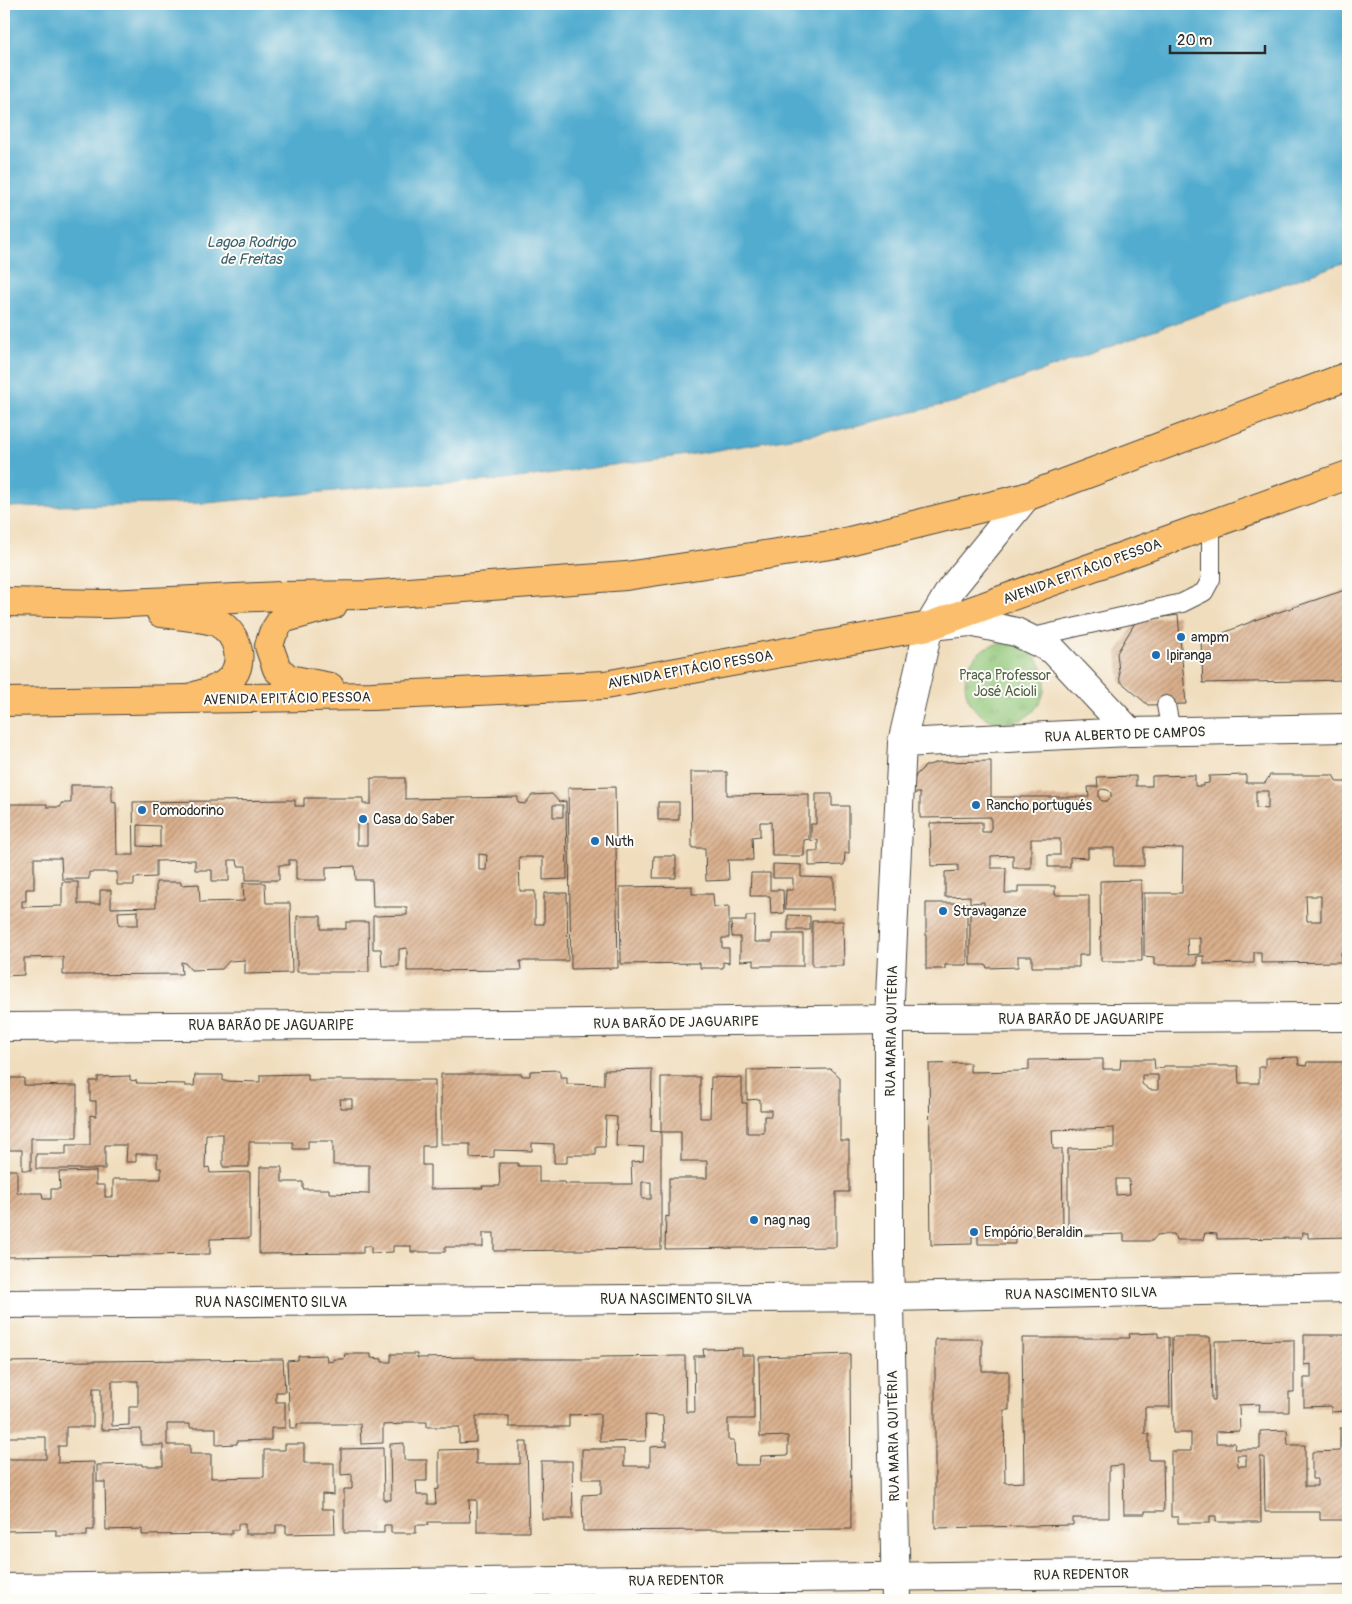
<svg xmlns="http://www.w3.org/2000/svg" width="1352" height="1604" font-family="Pangolin,sans-serif">
  <defs>
    <pattern id="grass-tufts" width="24" height="20" patternUnits="userSpaceOnUse" patternTransform="scale(1.25)"><rect width="24" height="20" fill="#91c678"/><path d="M3 7l-1-3M5 7V3M7 7l1-3M15 17l-1-3M17 17v-4M19 17l1-3" fill="none" stroke="#77a163"/></pattern>
    <pattern id="building-hatch" width="6" height="6" patternUnits="userSpaceOnUse" patternTransform="scale(1.25)"><rect width="6" height="6" fill="#dab08d"/><path d="M-1 1l2-2M0 6l6-6M5 7l2-2" fill="none" stroke="#b18f73"/></pattern>
  </defs>
  <rect width="100%" height="100%" fill="#fdfcf7"/>
  <filter id="ink" filterUnits="userSpaceOnUse"><feTurbulence type="fractalNoise" baseFrequency=".02" numOctaves="2"/><feDisplacementMap in="SourceGraphic" scale="10" xChannelSelector="R" yChannelSelector="G"/><feConvolveMatrix kernelMatrix="1 2 1 2 8 2 1 2 1" color-interpolation-filters="sRGB"/></filter>
  <filter id="wash" filterUnits="userSpaceOnUse"><feTurbulence type="fractalNoise" baseFrequency=".0096" numOctaves="4" result="noise"/><feDisplacementMap in="SourceGraphic" scale="20" xChannelSelector="R" yChannelSelector="G"/><feGaussianBlur stdDeviation="1.12" result="paint"/><feColorMatrix in="noise" values="0 0 0 0 0 0 0 0 0 0 0 0 0 0 0 0 0 1.4 0 .05"/><feComposite in="paint" operator="in"/></filter>
  <g filter="url(#wash)">
    <rect width="100%" height="100%" fill="#f0ddbd"/>
    <!-- grass -->
    <path fill="url(#grass-tufts)" stroke="#5e7852" d="M965 683a40 40 0 1 1 80 0a40 40 0 1 1-80 0Z"/>
    <!-- water -->
    <path fill="#51accf" stroke="#3e6c7d" d="M 4,4 L 1348,4 L 1348,261 L 959,401 L 838,430 L 694,454 L 503,480 L 386,486 L 207,503 L 4,507 Z"/>
    <g id="blocks">
      <!-- building -->
      <path fill="url(#building-hatch)" fill-rule="evenodd" d="M 1348,589 L 1348,680 L 1203,683 L 1201,642 L 1258,619 Z
        M 1178,615 L 1186,704 L 1148,705 L 1120,681 L 1117,653 L 1136,621 Z
        M 991,761 L 991,797 L 1089,797 L 1088,787 L 1098,787 L 1097,777 L 1136,776 L 1136,786 L 1152,786 L 1152,776 L 1195,775 L 1195,786 L 1203,786 L 1203,784 L 1209,783 L 1209,776 L 1246,775 L 1246,783 L 1265,783 L 1270,775 L 1333,775 L 1337,782 L 1348,782 L 1348,952 L 1341,952 L 1341,962 L 1261,963 L 1261,952 L 1254,952 L 1254,963 L 1204,964 L 1204,956 L 1197,956 L 1197,965 L 1154,965 L 1154,957 L 1144,956 L 1144,893 L 1182,893 L 1183,848 L 1144,847 L 1144,866 L 1114,866 L 1114,848 L 1088,848 L 1088,858 L 1070,857 L 1070,867 L 1048,867 L 1048,855 L 1060,855 L 1060,839 L 1031,839 L 1031,868 L 1013,868 L 1013,855 L 991,856 L 991,868 L 1006,868 L 1005,893 L 1018,893 L 1018,886 L 1055,886 L 1055,895 L 1089,895 L 1089,955 L 1079,955 L 1079,967 L 1032,967 L 1032,956 L 1018,956 L 1018,967 L 987,968 L 986,965 L 970,965 L 970,914 L 984,914 L 984,902 L 970,903 L 970,896 L 945,897 L 945,872 L 958,871 L 958,865 L 931,866 L 930,823 L 982,822 L 982,832 L 991,832 L 991,817 L 920,818 L 920,793 L 912,793 L 912,787 L 916,775 L 925,766 L 939,762 ZM 1102,789 L 1108,790 L 1111,793 L 1111,797 L 1107,801 L 1102,801 L 1099,798 L 1099,791 ZM 1256,791 L 1268,791 L 1268,809 L 1256,808 ZM 1306,896 L 1321,896 L 1321,921 L 1307,921 ZM 1187,938 L 1200,938 L 1200,954 L 1188,955 Z
        M 691,772 L 727,772 L 727,795 L 809,794 L 809,839 L 804,840 L 804,856 L 772,856 L 771,822 L 760,822 L 760,836 L 752,837 L 753,860 L 728,860 L 729,880 L 706,881 L 705,848 L 692,848 Z
        M 371,778 L 405,778 L 405,799 L 518,797 L 518,803 L 525,804 L 532,795 L 552,794 L 559,802 L 566,801 L 567,879 L 543,880 L 543,857 L 519,857 L 520,891 L 535,891 L 535,924 L 544,924 L 544,893 L 567,893 L 568,961 L 520,961 L 521,970 L 407,971 L 407,948 L 399,949 L 399,966 L 382,966 L 381,949 L 373,949 L 373,916 L 407,915 L 407,907 L 373,907 L 372,880 L 356,880 L 355,866 L 326,867 L 326,880 L 296,880 L 296,860 L 289,860 L 289,865 L 279,865 L 279,880 L 246,880 L 246,866 L 238,866 L 237,860 L 229,860 L 229,881 L 212,881 L 212,870 L 195,870 L 195,860 L 156,861 L 156,877 L 134,878 L 134,885 L 117,885 L 117,872 L 89,872 L 89,879 L 62,879 L 61,858 L 34,858 L 34,889 L 26,889 L 26,901 L 22,901 L 22,907 L 62,906 L 62,882 L 78,882 L 78,904 L 100,904 L 100,890 L 111,890 L 111,908 L 156,907 L 156,882 L 181,882 L 181,885 L 199,884 L 200,902 L 244,901 L 243,883 L 265,883 L 266,903 L 290,903 L 292,973 L 245,974 L 245,960 L 229,961 L 222,969 L 191,970 L 185,963 L 181,962 L 182,974 L 63,975 L 63,957 L 24,958 L 24,975 L 4,976 L 4,804 L 47,804 L 47,807 L 61,807 L 61,803 L 71,803 L 71,785 L 112,785 L 112,802 L 116,803 L 117,855 L 134,855 L 133,802 L 295,800 L 295,806 L 304,806 L 304,798 L 363,798 L 363,804 L 371,804 ZM 553,805 L 563,805 L 563,817 L 553,817 ZM 357,824 L 367,824 L 367,845 L 357,845 ZM 138,825 L 160,826 L 160,847 L 138,846 ZM 479,854 L 487,855 L 486,870 L 479,870 ZM 138,911 L 138,925 L 119,925 L 118,912 Z
        M 615,787 L 618,968 L 571,969 L 568,788 Z
        M 816,794 L 832,794 L 832,806 L 849,806 L 849,853 L 845,853 L 844,865 L 809,866 L 809,851 L 818,851 L 818,840 L 811,841 L 811,824 L 816,824 Z
        M 658,802 L 679,802 L 679,820 L 658,820 Z
        M 654,856 L 676,856 L 676,878 L 653,878 Z
        M 773,864 L 801,865 L 801,877 L 834,878 L 834,909 L 785,909 L 786,890 L 793,890 L 793,878 L 773,878 Z
        M 751,873 L 770,873 L 770,890 L 783,890 L 784,913 L 771,914 L 770,896 L 750,896 Z
        M 1141,880 L 1142,961 L 1101,961 L 1100,881 Z
        M 692,886 L 692,894 L 713,894 L 714,907 L 729,906 L 729,938 L 722,938 L 722,948 L 729,948 L 729,963 L 723,962 L 723,968 L 700,968 L 700,963 L 621,964 L 620,887 Z
        M 926,903 L 967,903 L 967,965 L 945,965 L 945,969 L 926,969 Z
        M 788,915 L 810,916 L 810,930 L 788,930 Z
        M 297,916 L 321,916 L 321,929 L 346,929 L 346,922 L 368,922 L 369,972 L 297,972 Z
        M 746,916 L 755,916 L 754,942 L 772,942 L 772,934 L 803,934 L 803,966 L 754,966 L 754,960 L 740,961 L 740,937 L 732,937 L 731,921 L 746,921 Z
        M 812,921 L 843,921 L 844,966 L 812,966 Z
        M 1298,1057 L 1299,1065 L 1306,1066 L 1307,1062 L 1348,1062 L 1348,1237 L 1308,1238 L 1308,1233 L 1302,1233 L 1301,1238 L 1217,1239 L 1217,1234 L 1205,1233 L 1203,1240 L 1176,1240 L 1174,1234 L 1165,1234 L 1157,1235 L 1152,1241 L 1124,1241 L 1124,1234 L 1068,1236 L 1068,1149 L 1114,1148 L 1114,1128 L 1052,1130 L 1053,1149 L 1062,1149 L 1063,1228 L 1054,1227 L 1054,1235 L 1015,1235 L 1015,1244 L 978,1244 L 978,1236 L 972,1236 L 972,1244 L 931,1245 L 929,1064 L 970,1063 L 970,1072 L 1020,1071 L 1029,1070 L 1029,1060 L 1103,1059 L 1103,1069 L 1120,1069 L 1121,1059 L 1154,1059 L 1155,1069 L 1163,1068 L 1164,1066 L 1238,1066 L 1239,1083 L 1259,1083 L 1259,1067 L 1265,1067 L 1265,1058 ZM 1142,1075 L 1158,1075 L 1158,1090 L 1150,1090 L 1142,1084 ZM 1116,1179 L 1129,1179 L 1130,1194 L 1116,1195 Z
        M 652,1069 L 651,1131 L 661,1132 L 661,1077 L 700,1077 L 700,1118 L 710,1118 L 711,1077 L 742,1078 L 742,1103 L 747,1103 L 747,1133 L 764,1133 L 764,1116 L 771,1116 L 771,1110 L 760,1110 L 760,1099 L 747,1100 L 747,1070 L 831,1069 L 840,1077 L 840,1141 L 849,1141 L 849,1192 L 836,1192 L 836,1247 L 665,1249 L 666,1216 L 669,1217 L 669,1178 L 707,1178 L 707,1161 L 681,1161 L 681,1132 L 661,1132 L 661,1249 L 494,1251 L 494,1233 L 483,1233 L 483,1247 L 445,1247 L 445,1252 L 411,1252 L 411,1246 L 393,1246 L 393,1252 L 371,1253 L 371,1246 L 363,1246 L 363,1253 L 259,1254 L 260,1167 L 282,1167 L 282,1182 L 303,1182 L 303,1189 L 329,1189 L 329,1193 L 369,1194 L 369,1165 L 333,1165 L 333,1141 L 308,1141 L 308,1149 L 293,1149 L 293,1142 L 249,1142 L 249,1167 L 223,1167 L 223,1134 L 206,1134 L 205,1168 L 209,1167 L 210,1173 L 250,1172 L 250,1238 L 210,1239 L 210,1254 L 4,1257 L 4,1170 L 17,1170 L 17,1193 L 42,1193 L 43,1199 L 51,1199 L 51,1189 L 60,1189 L 59,1172 L 96,1171 L 96,1185 L 105,1185 L 105,1197 L 113,1197 L 113,1179 L 161,1179 L 161,1168 L 157,1168 L 157,1154 L 136,1154 L 136,1162 L 126,1162 L 127,1145 L 105,1145 L 105,1169 L 36,1169 L 36,1154 L 66,1154 L 66,1145 L 90,1145 L 90,1115 L 96,1116 L 96,1101 L 90,1101 L 90,1081 L 98,1081 L 98,1077 L 130,1076 L 130,1080 L 137,1081 L 136,1083 L 185,1084 L 185,1086 L 194,1086 L 195,1075 L 223,1075 L 223,1081 L 260,1082 L 260,1075 L 308,1074 L 308,1080 L 435,1080 L 435,1146 L 422,1146 L 422,1165 L 430,1165 L 430,1189 L 483,1188 L 482,1186 L 500,1186 L 499,1163 L 518,1163 L 518,1166 L 539,1166 L 539,1182 L 565,1182 L 565,1184 L 632,1184 L 631,1162 L 643,1161 L 644,1147 L 616,1146 L 617,1117 L 606,1116 L 605,1147 L 596,1147 L 596,1155 L 567,1155 L 567,1163 L 554,1163 L 554,1144 L 532,1143 L 532,1151 L 494,1150 L 494,1157 L 470,1158 L 470,1144 L 441,1144 L 441,1074 L 522,1074 L 522,1076 L 530,1076 L 530,1071 L 560,1070 L 560,1077 L 567,1077 L 567,1084 L 604,1085 L 604,1070 ZM 340,1099 L 352,1099 L 352,1108 L 341,1108 ZM 642,1182 L 651,1182 L 651,1199 L 642,1199 Z
        M 4,1078 L 24,1078 L 24,1085 L 77,1086 L 77,1138 L 31,1138 L 31,1170 L 22,1170 L 22,1150 L 4,1150 Z
        M 1158,1333 L 1158,1337 L 1169,1337 L 1170,1407 L 1145,1407 L 1145,1434 L 1149,1434 L 1149,1460 L 1163,1460 L 1164,1511 L 1145,1511 L 1145,1514 L 1124,1514 L 1123,1465 L 1109,1466 L 1109,1518 L 1073,1518 L 1073,1525 L 935,1528 L 935,1339 L 982,1339 L 982,1371 L 1009,1371 L 1009,1410 L 1004,1410 L 1005,1483 L 1024,1482 L 1022,1338 L 1130,1338 L 1129,1334 Z
        M 1304,1335 L 1348,1335 L 1348,1411 L 1331,1412 L 1331,1406 L 1304,1407 L 1304,1378 L 1311,1378 L 1311,1364 L 1304,1365 Z
        M 1172,1337 L 1210,1337 L 1212,1400 L 1215,1400 L 1215,1341 L 1294,1340 L 1294,1392 L 1289,1392 L 1289,1412 L 1259,1412 L 1260,1404 L 1239,1405 L 1240,1431 L 1216,1432 L 1216,1443 L 1235,1443 L 1234,1449 L 1260,1449 L 1260,1431 L 1287,1430 L 1288,1445 L 1305,1445 L 1305,1486 L 1317,1486 L 1317,1479 L 1312,1479 L 1312,1452 L 1340,1451 L 1340,1428 L 1348,1428 L 1348,1520 L 1320,1520 L 1320,1512 L 1265,1512 L 1264,1457 L 1260,1457 L 1261,1522 L 1216,1522 L 1216,1516 L 1210,1516 L 1210,1523 L 1178,1523 L 1178,1517 L 1171,1517 L 1171,1451 L 1191,1451 L 1191,1433 L 1173,1433 ZM 1237,1455 L 1246,1455 L 1246,1466 L 1238,1466 Z
        M 742,1348 L 742,1355 L 754,1355 L 754,1419 L 728,1419 L 728,1440 L 734,1440 L 735,1465 L 760,1465 L 761,1456 L 788,1455 L 788,1436 L 760,1437 L 759,1357 L 850,1354 L 851,1529 L 583,1531 L 582,1495 L 601,1494 L 601,1479 L 582,1479 L 582,1449 L 624,1449 L 624,1466 L 650,1466 L 650,1447 L 667,1446 L 667,1441 L 664,1441 L 663,1416 L 645,1415 L 646,1441 L 600,1442 L 600,1414 L 569,1415 L 569,1427 L 509,1427 L 509,1416 L 476,1416 L 476,1442 L 459,1443 L 459,1427 L 427,1427 L 427,1422 L 403,1422 L 403,1424 L 383,1425 L 383,1443 L 361,1444 L 360,1424 L 297,1424 L 297,1428 L 290,1428 L 287,1361 L 298,1360 L 298,1356 L 326,1355 L 327,1361 L 333,1362 L 333,1359 L 344,1359 L 345,1354 L 371,1354 L 371,1358 L 382,1359 L 382,1362 L 391,1362 L 391,1354 L 417,1354 L 417,1358 L 475,1357 L 476,1359 L 599,1359 L 600,1357 L 685,1356 L 686,1412 L 695,1412 L 694,1356 L 704,1356 L 703,1349 Z
        M 283,1359 L 285,1392 L 276,1392 L 276,1402 L 285,1402 L 285,1428 L 271,1428 L 271,1440 L 237,1441 L 237,1444 L 216,1445 L 216,1428 L 190,1428 L 190,1424 L 167,1424 L 167,1445 L 190,1445 L 190,1454 L 211,1454 L 211,1478 L 264,1477 L 264,1450 L 285,1450 L 285,1444 L 304,1444 L 304,1463 L 334,1463 L 334,1495 L 322,1494 L 322,1509 L 334,1509 L 335,1533 L 286,1534 L 286,1525 L 276,1525 L 276,1534 L 245,1534 L 245,1524 L 238,1524 L 238,1530 L 232,1530 L 232,1534 L 142,1535 L 142,1529 L 106,1530 L 105,1482 L 97,1482 L 97,1465 L 142,1464 L 142,1466 L 163,1466 L 163,1445 L 141,1445 L 141,1429 L 101,1430 L 101,1388 L 93,1388 L 93,1427 L 66,1427 L 66,1446 L 58,1446 L 58,1463 L 94,1462 L 94,1530 L 87,1530 L 87,1536 L 56,1536 L 56,1530 L 4,1531 L 4,1459 L 46,1459 L 46,1437 L 4,1437 L 4,1362 ZM 112,1381 L 138,1381 L 138,1407 L 129,1407 L 129,1425 L 112,1426 Z
        M 520,1442 L 527,1442 L 529,1532 L 477,1532 L 477,1500 L 469,1500 L 470,1522 L 428,1522 L 428,1525 L 416,1525 L 416,1533 L 391,1533 L 391,1525 L 384,1525 L 384,1533 L 344,1533 L 344,1489 L 352,1489 L 352,1474 L 341,1475 L 341,1449 L 383,1448 L 384,1500 L 391,1500 L 390,1444 L 404,1443 L 404,1460 L 427,1460 L 427,1481 L 416,1481 L 417,1495 L 428,1495 L 428,1504 L 436,1504 L 435,1490 L 439,1489 L 439,1450 L 476,1449 L 476,1464 L 520,1464 Z
        M 541,1461 L 572,1461 L 573,1519 L 542,1519 Z"/>
    </g>
  </g>
  <g filter="url(#ink)">
    <use href="#blocks" fill-opacity="0" stroke="#494641" stroke-width="1"/>
    <g fill="none" stroke-linecap="round" stroke-linejoin="round">
      <defs>
        <path id="lane" d="M 1029,638 L 1182,603 L 1204,592 L 1211,579 L 1211,525
          M 1166,705 L 1171,731"/>
        <path id="street" d="M 940,625 L 970,622 L 1016,632 L 1053,650 L 1130,732
          M 902,743 L 1130,732 L 1348,728
          M 4,1027 L 514,1024 L 889,1019 L 1348,1017
          M 4,1304 L 890,1297 L 1348,1288
          M 4,1588 L 1348,1571
          M 896,1600 L 889,1255 L 889,1019 L 902,743 L 929,626 L 951,589 L 1026,497"/>
        <path id="highway" d="M 4,602 L 107,604 L 280,596 L 368,595 L 626,576 L 837,544 L 1026,497 L 1348,376
          M 161,613 C 173,615 209,618 218,623 C 239,634 247,666 227,682 C 219,689 205,693 195,696
          M 330,687 L 289,679 L 277,669 L 269,646 L 273,633 L 282,619 L 333,605
          M 4,702 L 372,696 L 605,685 L 929,626 L 1348,475"/>
      </defs>
      <!-- lane casing -->
      <use href="#lane" stroke="#494641" stroke-width="20"/>
      <!-- street casing -->
      <use href="#street" stroke="#494641" stroke-width="30"/>
      <!-- highway casing -->
      <use href="#highway" stroke="#494641" stroke-width="30"/>
      <!-- lane -->
      <use href="#lane" stroke="#fff" stroke-width="18"/>
      <!-- street -->
      <use href="#street" stroke="#fff" stroke-width="28"/>
      <!-- highway -->
      <use href="#highway" stroke="#fabe6d" stroke-width="28"/>
    </g>
  </g>
  <!-- markers -->
  <g fill="#1f6fb2" stroke="#fdfcf7" stroke-width="2">
    <circle cx="1181" cy="637" r="5"/>
    <circle cx="1156" cy="655" r="5"/>
    <circle cx="976" cy="805" r="5"/>
    <circle cx="142" cy="810" r="5"/>
    <circle cx="363" cy="819" r="5"/>
    <circle cx="595" cy="841" r="5"/>
    <circle cx="943" cy="911" r="5"/>
    <circle cx="754" cy="1220" r="5"/>
    <circle cx="974" cy="1232" r="5"/>
  </g>
  <g text-anchor="middle" stroke-width="4" stroke-linejoin="round" paint-order="stroke">
    <!-- street labels -->
    <g font-size="14" fill="#2b2b2b" stroke="#fdfcf7">
      <text transform="translate(1082 571) rotate(-20)" y="5">AVENIDA EPITÁCIO PESSOA</text>
      <text transform="translate(690 669) rotate(-10)" y="5">AVENIDA EPITÁCIO PESSOA</text>
      <text transform="translate(287 698) rotate(-1)" y="5">AVENIDA EPITÁCIO PESSOA</text>
      <text transform="translate(1125 734) rotate(-2)" y="5">RUA ALBERTO DE CAMPOS</text>
      <text x="1081" y="1024">RUA BARÃO DE JAGUARIPE</text>
      <text transform="translate(676 1022) rotate(-1)" y="5">RUA BARÃO DE JAGUARIPE</text>
      <text x="271" y="1030">RUA BARÃO DE JAGUARIPE</text>
      <text transform="translate(891 1031) rotate(-89)" y="5">RUA MARIA QUITÉRIA</text>
      <text transform="translate(1081 1293) rotate(-1)" y="5">RUA NASCIMENTO SILVA</text>
      <text x="676" y="1304">RUA NASCIMENTO SILVA</text>
      <text x="271" y="1307">RUA NASCIMENTO SILVA</text>
      <text transform="translate(893 1436) rotate(-91)" y="5">RUA MARIA QUITÉRIA</text>
      <text transform="translate(1081 1574) rotate(-1)" y="5">RUA REDENTOR</text>
      <text transform="translate(676 1580) rotate(-1)" y="5">RUA REDENTOR</text>
    </g>
    <!-- poi labels -->
    <g font-size="14" fill="#2b2b2b" stroke="#fdfcf7" text-anchor="start">
      <text x="1191" y="642">ampm</text>
      <text x="1166" y="660">Ipiranga</text>
      <text x="986" y="810">Rancho portugués</text>
      <text x="152" y="815">Pomodorino</text>
      <text x="373" y="824">Casa do Saber</text>
      <text x="605" y="846">Nuth</text>
      <text x="953" y="916">Stravaganze</text>
      <text x="764" y="1225">nag nag</text>
      <text x="984" y="1237">Empório Beraldin</text>
    </g>
    <!-- park labels -->
    <g font-size="14" fill="#4f6146" stroke="#fdfcf7">
      <text x="1005" y="680">Praça Professor<tspan x="1005" dy="16">José Acioli</tspan></text>
    </g>
    <!-- water labels -->
    <g font-size="15" font-style="italic" fill="#3a5f6d" stroke="#fdfcf7">
      <text x="251" y="247">Lagoa Rodrigo<tspan x="251" dy="17">de Freitas</tspan></text>
    </g>
  </g>
  <!-- margin -->
  <rect width="1352" height="1604" fill="none" stroke="#fdfcf7" stroke-width="20"/>
  <!-- scale -->
  <path d="M1170 45v8h95v-8" fill="none" stroke="#2b2b2b" stroke-width="2.5"/>
  <text x="1177" y="45" font-size="15" fill="#2b2b2b" stroke="#fdfcf7" stroke-width="4" paint-order="stroke">20 m</text>
</svg>
